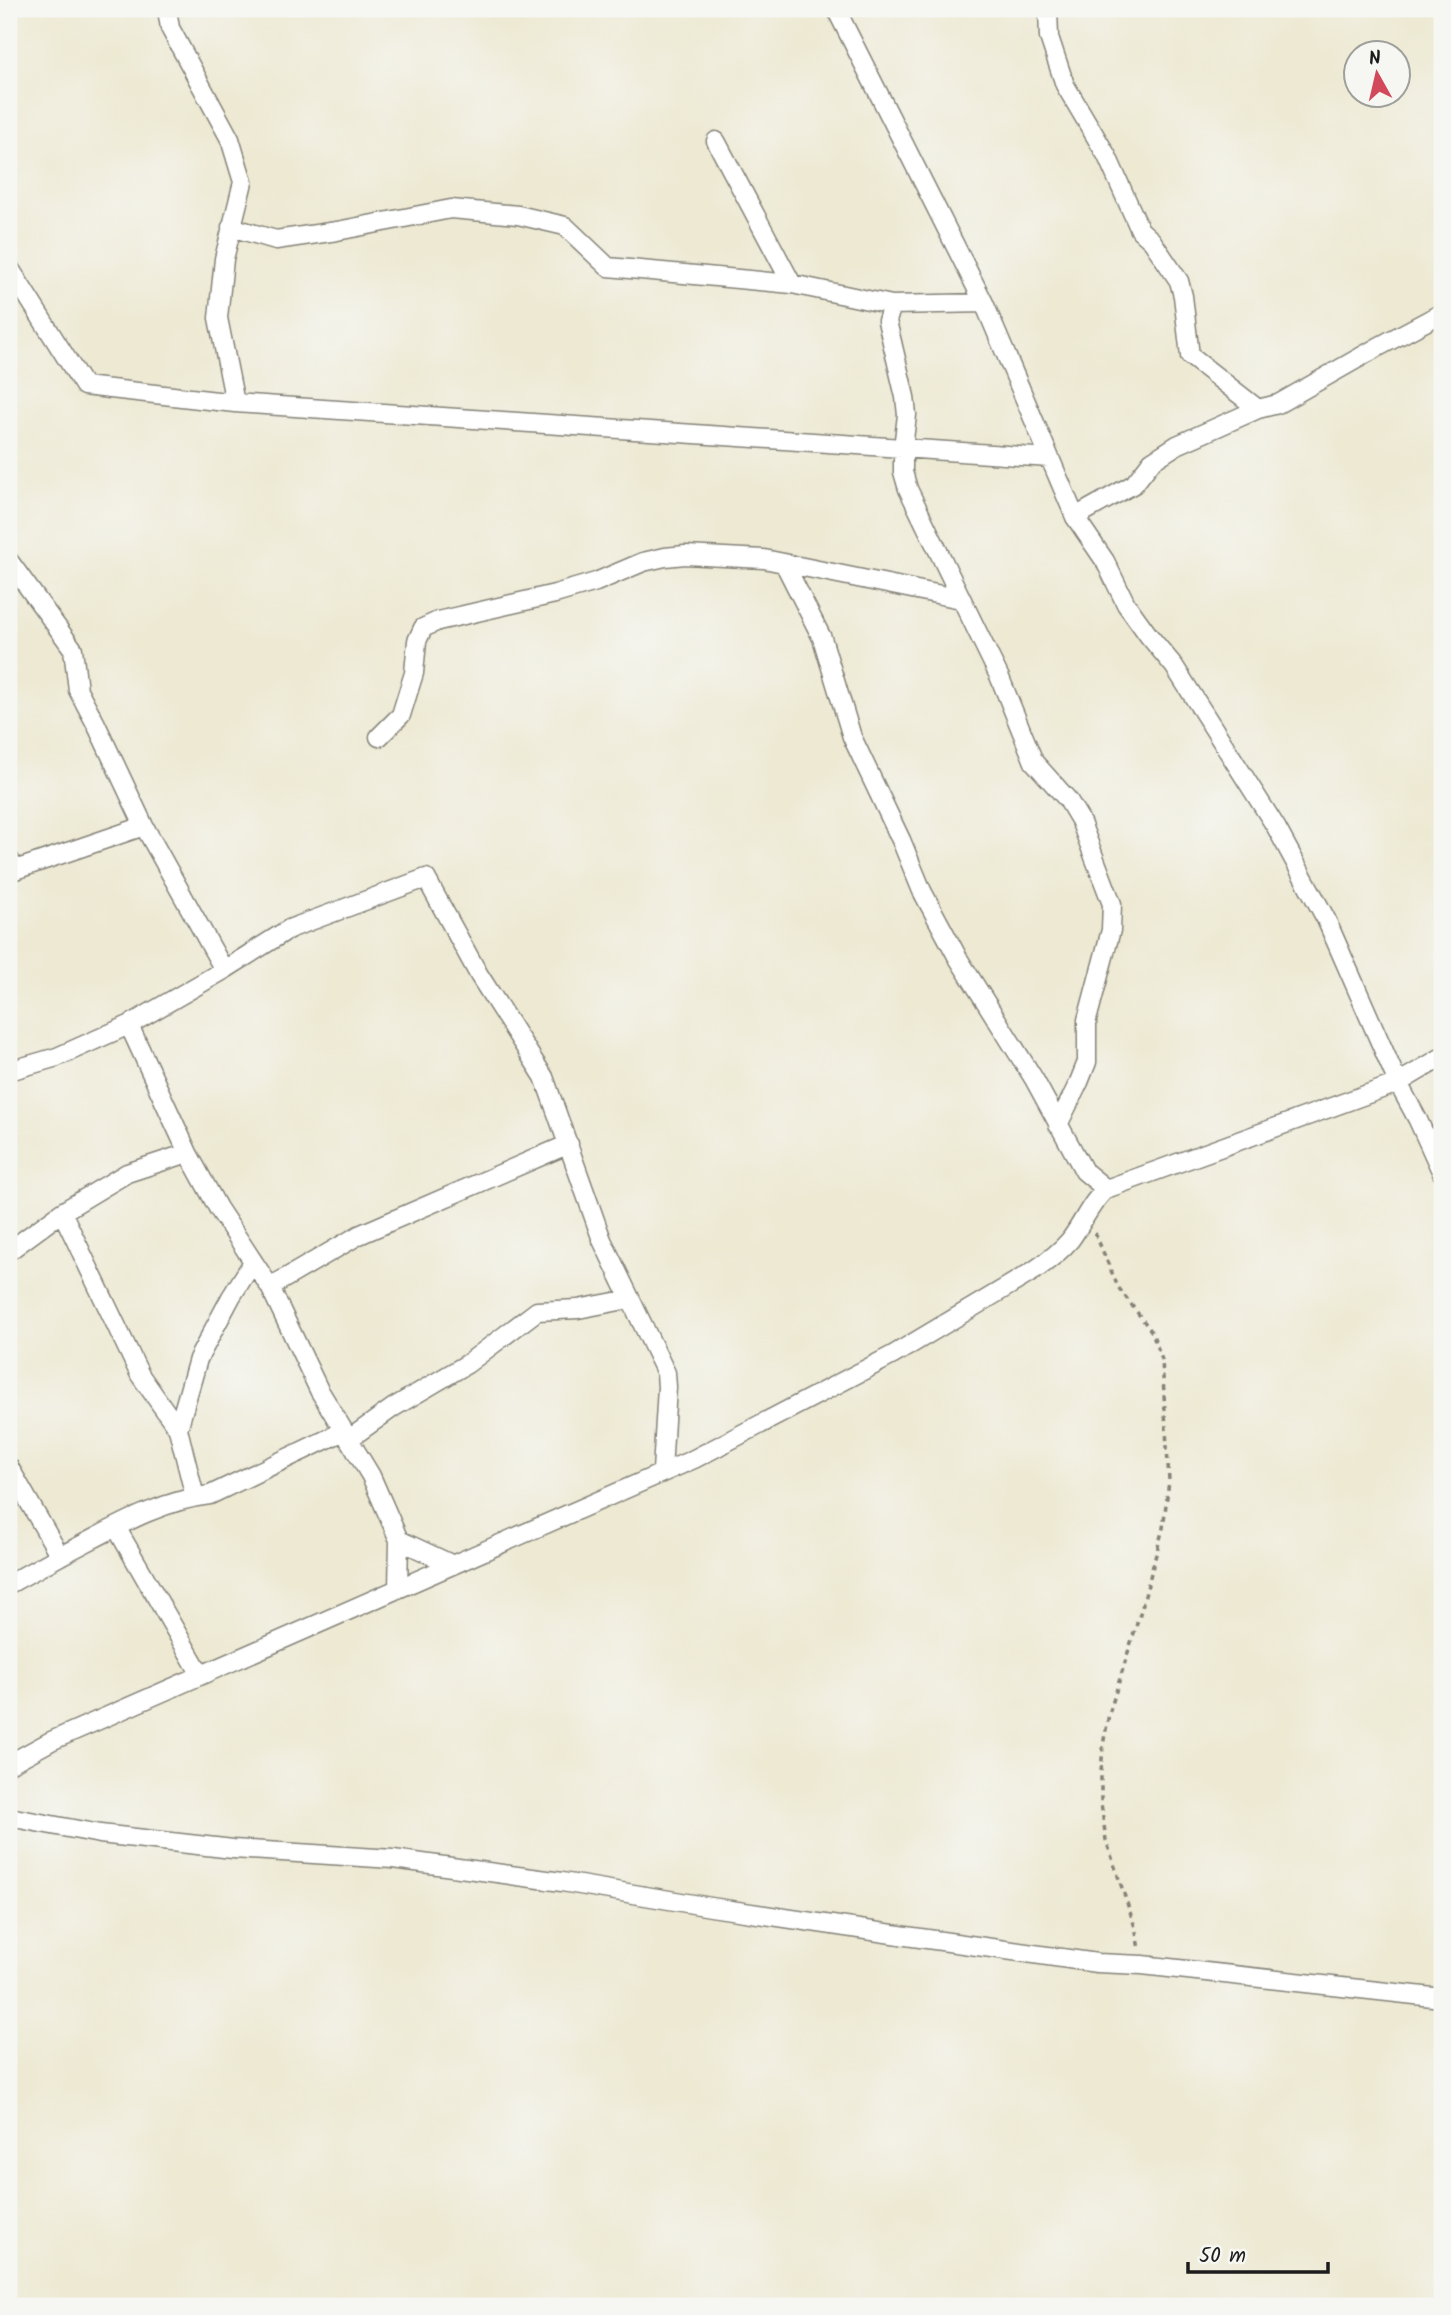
<svg xmlns="http://www.w3.org/2000/svg" width="1451" height="2315" font-family="Kalam,sans-serif">
  <rect width="100%" height="100%" fill="#f6f6f2"/>
  <filter id="ink" filterUnits="userSpaceOnUse"><feTurbulence type="fractalNoise" baseFrequency=".0143" numOctaves="2"/><feDisplacementMap in="SourceGraphic" scale="14" xChannelSelector="R" yChannelSelector="G"/><feConvolveMatrix kernelMatrix="1 2 1 2 8 2 1 2 1" color-interpolation-filters="sRGB"/></filter>
  <filter id="wash" filterUnits="userSpaceOnUse"><feTurbulence type="fractalNoise" baseFrequency=".00686" numOctaves="4" result="noise"/><feDisplacementMap in="SourceGraphic" scale="28" xChannelSelector="R" yChannelSelector="G"/><feGaussianBlur stdDeviation="1.57" result="paint"/><feColorMatrix in="noise" values="0 0 0 0 0 0 0 0 0 0 0 0 0 0 0 0 0 1.4 0 .05"/><feComposite in="paint" operator="in"/></filter>
  <g filter="url(#wash)">
    <rect width="100%" height="100%" fill="#ede9d3"/>
  </g>
  <g filter="url(#ink)">
    <g fill="none" stroke-linecap="round" stroke-linejoin="round">
      <defs>
        <path id="street" d="M 167,9 L 170,28 L 230,139 L 243,182 L 224,259 L 218,318 L 235,403
          M 836,9 L 984,303 L 1075,517
          M 1048,9 L 1049,37 L 1065,85 L 1107,156 L 1140,230 L 1152,241 L 1179,281 L 1183,296 L 1190,356 L 1258,409
          M 716,141 L 792,284
          M 231,227 L 276,240 L 337,231 L 451,209 L 518,215 L 565,226 L 608,267 L 792,284 L 892,305 L 984,303
          M 9,267 L 84,386 L 235,403 L 1050,458
          M 892,305 L 887,321 L 905,397 L 907,415 L 903,448 L 903,472 L 908,489 L 1000,678 L 1034,762 L 1068,800 L 1080,820 L 1112,904 L 1111,930 L 1087,1020 L 1087,1062 L 1079,1082 L 1058,1125
          M 1442,313 L 1378,347 L 1278,404 L 1258,409 L 1177,445 L 1152,461 L 1134,484 L 1075,517 L 1105,561 L 1126,604 L 1149,636 L 1174,666 L 1276,827 L 1326,919 L 1398,1083 L 1418,1120 L 1442,1173
          M 9,561 L 73,649 L 78,690 L 96,724 L 144,826 L 224,970 L 289,929 L 426,878 L 479,975 L 544,1077 L 602,1240 L 666,1373 L 667,1387 L 662,1471
          M 784,563 L 822,638 L 852,737 L 901,840 L 922,891 L 958,958 L 1034,1079 L 1084,1171 L 1106,1189
          M 379,737 L 401,715 L 414,673 L 417,641 L 423,628 L 438,621 L 555,594 L 596,582 L 643,562 L 665,557 L 685,555 L 764,559 L 961,599
          M 9,859 L 15,870 L 144,826
          M 129,1025 L 188,1153 L 218,1208 L 270,1287 L 319,1390 L 371,1476 L 399,1540 L 398,1589
          M 9,1071 L 57,1057 L 129,1025 L 224,970
          M 62,1212 L 140,1375 L 178,1429
          M 9,1251 L 62,1212 L 127,1173 L 188,1153
          M 270,1287 L 359,1235 L 569,1144
          M 349,1439 L 394,1407 L 467,1364 L 537,1311 L 578,1309 L 630,1299
          M 9,1467 L 60,1556 L 9,1584
          M 195,1497 L 178,1429 L 198,1359 L 231,1297 L 253,1262
          M 116,1527 L 201,1675
          M 399,1540 L 453,1565
          M 60,1556 C 108,1532 156,1501 210,1495 L 344,1431
          M 9,1764 L 51,1741 L 694,1459 L 893,1355 L 1035,1270 C 1048,1261 1060,1252 1070,1240 C 1083,1223 1091,1202 1106,1189 L 1398,1083 L 1442,1057
          M 9,1817 L 100,1834 L 233,1849 L 393,1859 L 562,1882 L 711,1907 L 906,1936 L 1097,1963 L 1142,1965 L 1442,1998"/>
      </defs>
      <!-- street casing -->
      <use href="#street" stroke="#848278" stroke-width="21"/>
      <!-- path -->
      <path stroke="#848278" stroke-width="3.5" stroke-dasharray="5 5" stroke-linecap="butt" d="M 1095,1233 L 1118,1287 L 1152,1332 L 1162,1360 L 1169,1481 L 1163,1528 L 1142,1607 L 1109,1714 L 1103,1745 L 1101,1773 L 1101,1803 L 1106,1840 L 1135,1927 L 1139,1949"/>
      <!-- street -->
      <use href="#street" stroke="#fff" stroke-width="18"/>
    </g>
  </g>
  <!-- margin -->
  <rect width="1451" height="2315" fill="none" stroke="#f6f6f2" stroke-width="35"/>
  <!-- north arrow -->
  <g transform="translate(1377 74) rotate(352)"><circle r="33" fill="#f6f6f2" stroke="#9f9f9c" stroke-width="2"/>
  <path d="M0-5L12 26L0 18L-12 26Z" fill="#d1495b"/>
  <text y="-10" font-size="19" font-weight="bold" text-anchor="middle" fill="#1c1c1c">N</text>
  </g>
  <!-- scale -->
  <path d="M1188 2262v10h140v-10" fill="none" stroke="#1c1c1c" stroke-width="3.5"/>
  <text x="1199" y="2262" font-size="21" fill="#1c1c1c" stroke="#f6f6f2" stroke-width="5" paint-order="stroke">50 m</text>
</svg>
